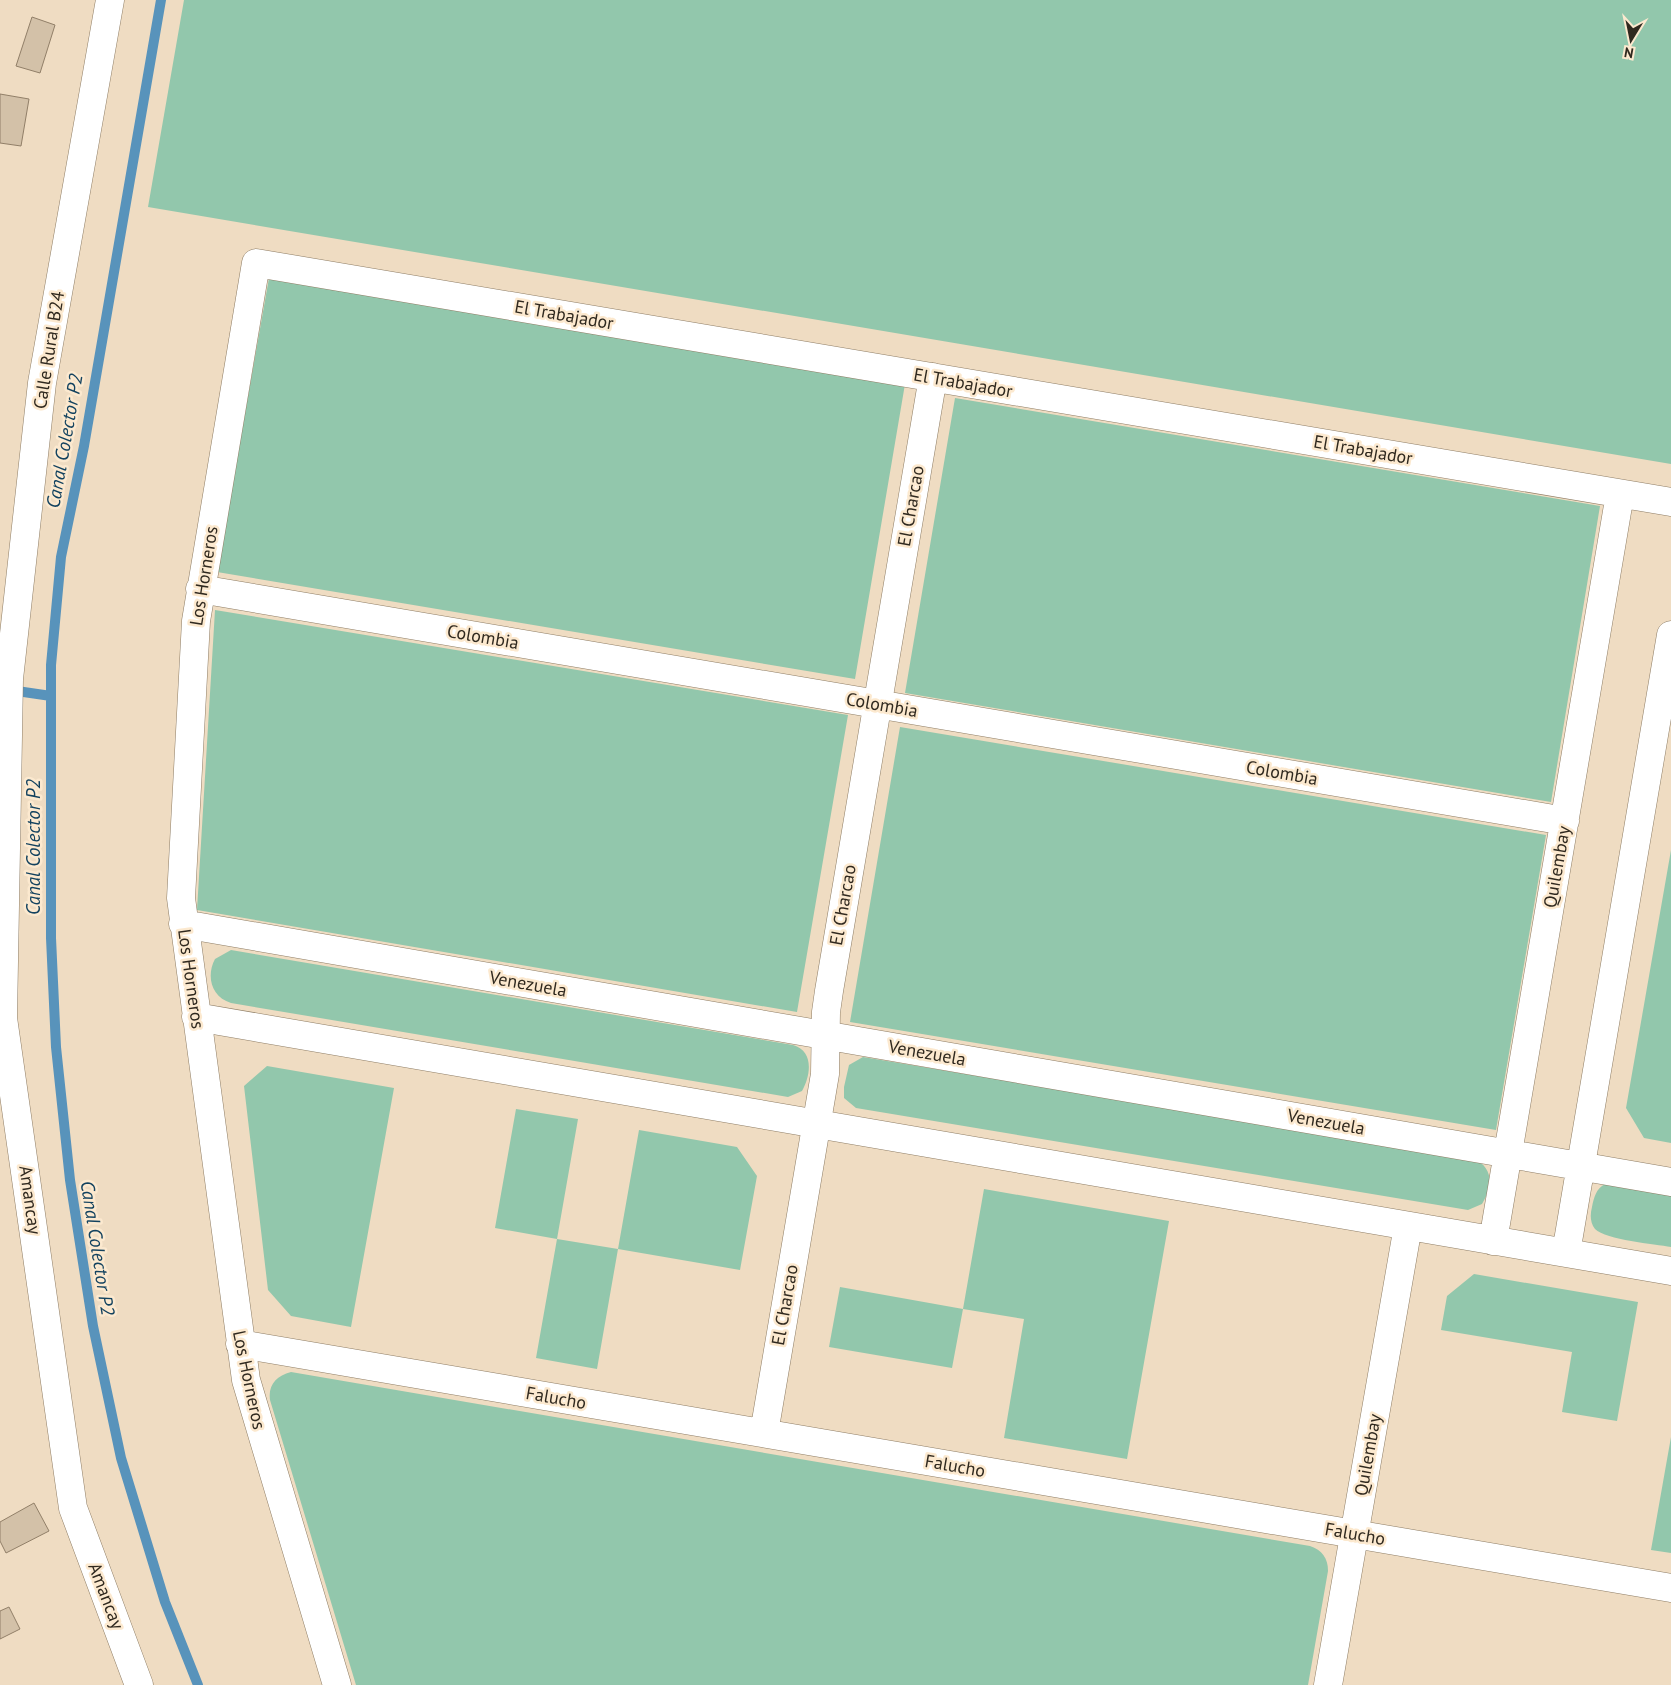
<svg xmlns="http://www.w3.org/2000/svg" width="1671" height="1685" font-family="'PT Sans',sans-serif">
  <rect width="100%" height="100%" fill="#efdcc2"/>
  <!-- green -->
  <path fill="#92c7ac" d="M 184,0 L 1671,0 L 1671,464 L 148,207 Z
    M 269,278 L 905,384 L 855,679 L 217,572 Z
    M 955,398 L 1600,506 L 1551,802 L 905,693 Z
    M 215,610 L 848,715 L 797,1012 L 197,910 Z
    M 900,727 L 1546,835 L 1496,1130 L 850,1022 Z
    M 1671,850 L 1671,1143 L 1644,1138 L 1626,1108 Z
    M 231,950 L 793,1045 C 814,1051 811,1075 802,1091 L 788,1097 L 231,1003 C 211,997 206,976 215,959 Z
    M 863,1057 L 1473,1158 C 1494,1168 1493,1186 1482,1204 L 1468,1210 L 856,1108 L 844,1098 L 844,1087 L 849,1065 Z
    M 267,1066 L 394,1088 L 351,1327 L 291,1316 L 268,1290 L 244,1086 Z
    M 516,1109 L 578,1119 L 557,1239 L 618,1249 L 639,1130 L 737,1147 L 757,1176 L 740,1270 L 618,1249 L 597,1369 L 536,1358 L 557,1239 L 495,1228 Z
    M 1605,1184 L 1671,1194 L 1671,1247 C 1655,1244 1606,1240 1595,1229 C 1590,1222 1590,1215 1592,1207 C 1594,1197 1596,1189 1605,1184 Z
    M 984,1189 L 1169,1221 L 1127,1459 L 1004,1438 L 1024,1319 L 963,1309 L 952,1368 L 829,1347 L 840,1287 L 963,1309 Z
    M 1474,1274 L 1638,1302 L 1617,1421 L 1562,1412 L 1572,1352 L 1441,1330 L 1447,1296 Z
    M 291,1372 L 1310,1546 C 1322,1550 1328,1558 1328,1571 L 1308,1685 L 356,1685 L 270,1400 C 268,1385 276,1376 291,1372 Z
    M 1671,1437 L 1671,1553 L 1651,1550 Z"/>
  <g fill="none" stroke-linecap="round" stroke-linejoin="round">
    <!-- stream -->
    <path stroke="#5893bb" stroke-width="10" d="M 161,0 L 84,446 L 61,557 L 51,665 L 51,938 L 56,1047 L 70,1180 L 93,1326 L 121,1458 L 165,1602 L 198,1685
      M 10,690 L 51,696"/>
  </g>
  <!-- building -->
  <path fill="#d3c1a8" stroke="#917f68" d="M 32,17 L 55,25 L 40,73 L 16,66 Z
    M 0,94 L 29,99 L 21,146 L 0,143 Z
    M 34,1503 L 49,1531 L 6,1553 L 0,1541 L 0,1522 Z
    M 9,1607 L 20,1629 L 0,1639 L 0,1611 Z"/>
  <g fill="none" stroke-linecap="round" stroke-linejoin="round">
    <defs>
      <path id="minor" d="M 110,0 L 42,383 L 9,679 L 3,1018 L 73,1508 L 139,1685
        M 200,589 L 1565,821
        M 183,924 L 1671,1182
        M 196,1017 L 1671,1271
        M 1493,1241 L 1620,494
        M 1566,1253 L 1671,635
        M 240,1344 L 1671,1588
        M 764,1433 L 825,1074 L 826,1012 L 829,991 L 933,377
        M 337,1685 L 246,1380 L 181,898 L 196,621 L 256,263 L 1671,502
        M 1328,1685 L 1408,1226"/>
    </defs>
    <!-- minor casing -->
    <use href="#minor" stroke="#8e7d65" stroke-width="29"/>
    <!-- minor -->
    <use href="#minor" stroke="#fff" stroke-width="28"/>
  </g>
  <g text-anchor="middle" stroke-width="5" stroke-linejoin="round" paint-order="stroke">
    <!-- street labels -->
    <g font-size="18" fill="#30291f" stroke="#fce9cf">
      <text transform="translate(564 315) rotate(10)" y="6">El Trabajador</text>
      <text transform="translate(49 350) rotate(-81)" y="6">Calle Rural B24</text>
      <text transform="translate(963 383) rotate(10)" y="6">El Trabajador</text>
      <text transform="translate(1363 450) rotate(10)" y="6">El Trabajador</text>
      <text transform="translate(911 506) rotate(-80)" y="6">El Charcao</text>
      <text transform="translate(204 576) rotate(-81)" y="6">Los Horneros</text>
      <text transform="translate(483 637) rotate(10)" y="6">Colombia</text>
      <text transform="translate(882 705) rotate(10)" y="6">Colombia</text>
      <text transform="translate(1282 773) rotate(10)" y="6">Colombia</text>
      <text transform="translate(1557 867) rotate(-80)" y="6">Quilembay</text>
      <text transform="translate(843 905) rotate(-80)" y="6">El Charcao</text>
      <text transform="translate(191 979) rotate(82)" y="6">Los Horneros</text>
      <text transform="translate(528 984) rotate(10)" y="6">Venezuela</text>
      <text transform="translate(927 1053) rotate(10)" y="6">Venezuela</text>
      <text transform="translate(1326 1122) rotate(10)" y="6">Venezuela</text>
      <text transform="translate(30 1200) rotate(82)" y="6">Amancay</text>
      <text transform="translate(785 1305) rotate(-80)" y="6">El Charcao</text>
      <text transform="translate(249 1380) rotate(78)" y="6">Los Horneros</text>
      <text transform="translate(556 1398) rotate(10)" y="6">Falucho</text>
      <text transform="translate(1368 1455) rotate(-80)" y="6">Quilembay</text>
      <text transform="translate(955 1466) rotate(10)" y="6">Falucho</text>
      <text transform="translate(1355 1534) rotate(10)" y="6">Falucho</text>
      <text transform="translate(106 1596) rotate(69)" y="6">Amancay</text>
    </g>
    <!-- water labels -->
    <g font-size="19" font-style="italic" fill="#13425f" stroke="#fce9cf">
      <text transform="translate(64 441) rotate(-80)" y="7">Canal Colector P2</text>
      <text transform="translate(33 847) rotate(-90)" y="7">Canal Colector P2</text>
      <text transform="translate(98 1248) rotate(81)" y="7">Canal Colector P2</text>
    </g>
  </g>
  <!-- north arrow -->
  <g transform="translate(1631 40) rotate(190)" stroke="#fce9cf" stroke-width="4" paint-order="stroke">
  <path d="M0-4L9 19L0 12L-9 19Z" fill="#30291f"/>
  <text y="-8" font-size="14" font-weight="bold" text-anchor="middle" fill="#30291f">N</text>
  </g>
</svg>
